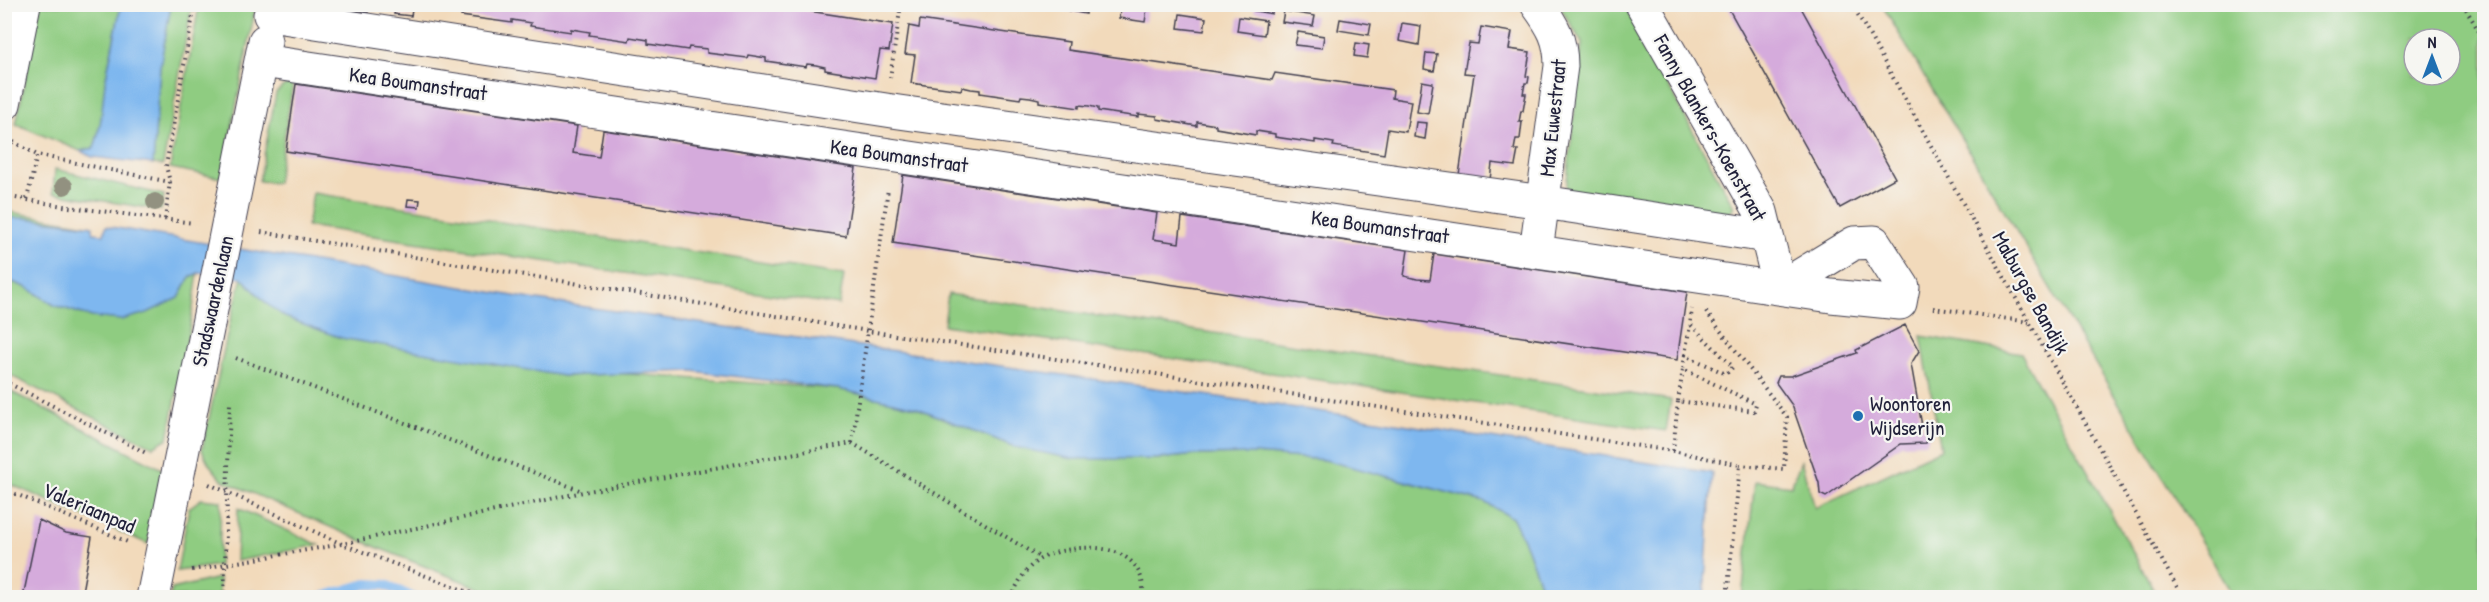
<svg xmlns="http://www.w3.org/2000/svg" width="2489" height="602" font-family="'Patrick Hand',sans-serif">
  <rect width="100%" height="100%" fill="#f6f6f2"/>
  <filter id="ink" filterUnits="userSpaceOnUse"><feTurbulence type="fractalNoise" baseFrequency=".0167" numOctaves="2"/><feDisplacementMap in="SourceGraphic" scale="12" xChannelSelector="R" yChannelSelector="G"/><feConvolveMatrix kernelMatrix="1 2 1 2 8 2 1 2 1" color-interpolation-filters="sRGB"/></filter>
  <filter id="wash" filterUnits="userSpaceOnUse"><feTurbulence type="fractalNoise" baseFrequency=".008" numOctaves="4" result="noise"/><feDisplacementMap in="SourceGraphic" scale="24" xChannelSelector="R" yChannelSelector="G"/><feGaussianBlur stdDeviation="1.35" result="paint"/><feColorMatrix in="noise" values="0 0 0 0 0 0 0 0 0 0 0 0 0 0 0 0 0 1.4 0 .05"/><feComposite in="paint" operator="in"/></filter>
  <g filter="url(#wash)">
    <rect width="100%" height="100%" fill="#f2dabb"/>
    <!-- green -->
    <path fill="#8fcc81" stroke="#58775e" stroke-width="1.5" fill-rule="evenodd" d="M 40,5 L 121,5 L 105,83 L 103,117 L 94,148 L 80,151 L 16,124 Z
      M 171,5 L 192,5 L 163,165 L 153,164 L 160,66 Z
      M 199,5 L 256,5 L 222,178 L 170,168 Z
      M 1559,5 L 1624,5 L 1734,207 L 1720,223 L 1565,198 L 1582,43 Z
      M 1882,5 L 2484,5 L 2484,597 L 2234,597 ZM 2414,39 L 2450,39 L 2450,75 L 2414,75 Z
      M 293,83 L 277,183 L 259,181 L 276,93 L 283,86 Z
      M 55,169 L 164,195 L 161,210 L 53,193 Z
      M 313,193 L 844,275 L 839,305 L 307,226 Z
      M 4,211 L 93,226 L 23,218 L 5,218 Z
      M 198,273 L 192,315 L 168,438 L 153,447 L 5,373 L 4,279 L 28,288 L 54,305 L 92,317 L 179,298 L 189,278 Z
      M 242,278 L 267,304 L 563,376 L 614,373 L 838,389 L 915,407 L 1015,447 L 1156,459 L 1197,455 L 1255,454 L 1325,460 L 1484,502 L 1513,518 L 1526,546 L 1545,597 L 502,597 L 376,547 L 222,480 L 209,464 L 202,450 L 230,322 Z
      M 948,294 L 1671,400 L 1666,431 L 944,325 Z
      M 1921,336 L 2021,353 L 2158,597 L 1742,597 L 1755,481 L 1791,486 L 1801,461 L 1815,508 L 1941,449 Z
      M 4,388 L 162,469 L 148,544 L 5,482 Z
      M 201,499 L 221,501 L 219,565 L 177,571 L 189,508 Z
      M 238,508 L 319,545 L 236,561 Z
      M 219,578 L 219,597 L 170,597 L 172,589 Z"/>
    <!-- water -->
    <path fill="#7eb7ef" stroke="#506c95" stroke-width="1.5" d="M 121,5 L 171,5 L 160,67 L 153,164 L 92,157 L 80,151 L 94,148 C 102,125 102,106 105,83 C 110,57 116,31 121,5 Z
      M 4,218 L 23,218 L 93,226 L 93,233 L 104,234 L 106,226 L 537,300 L 1339,414 L 1712,473 L 1704,597 L 1545,597 L 1526,546 L 1513,518 L 1484,502 L 1325,460 L 1255,454 L 1197,455 L 1156,459 L 1073,459 L 1015,447 L 915,407 L 838,389 L 692,371 L 563,376 L 341,338 L 285,317 L 267,304 L 242,278 L 198,273 L 189,278 L 179,298 L 147,313 L 121,320 L 92,317 L 54,305 L 28,288 L 5,279 Z"/>
    <g fill="none" stroke-linecap="round" stroke-linejoin="round">
      <!-- stream -->
      <path stroke="#7eb7ef" stroke-width="10" d="M 254,595 L 264,598
        M 319,598 L 366,584 L 386,585 L 414,598"/>
    </g>
    <g id="blocks">
      <!-- building -->
      <path fill="#d5abdc" d="M 338,4 L 370,4 L 368,12 L 337,7 Z
        M 396,4 L 413,4 L 411,16 L 394,14 Z
        M 463,4 L 763,4 L 893,24 L 889,51 L 880,50 L 875,78 L 825,70 L 825,67 L 816,65 L 807,64 L 806,67 L 766,61 L 766,58 L 748,55 L 747,58 L 707,53 L 707,49 L 689,47 L 688,50 L 648,44 L 648,40 L 630,37 L 629,41 L 589,35 L 590,32 L 571,29 L 571,32 L 530,26 L 531,23 L 512,20 L 512,23 L 461,16 Z
        M 1061,4 L 1087,4 L 1086,14 L 1060,9 Z
        M 1255,4 L 1273,4 L 1272,14 L 1254,11 Z
        M 1726,4 L 1799,4 L 1895,178 L 1840,208 Z
        M 1121,5 L 1147,9 L 1145,22 L 1119,18 Z
        M 1177,5 L 1202,5 L 1202,9 Z
        M 1284,11 L 1315,16 L 1313,26 L 1282,22 Z
        M 1180,14 L 1206,18 L 1204,31 L 1178,28 Z
        M 1239,17 L 1266,21 L 1264,35 L 1237,31 Z
        M 1340,19 L 1371,24 L 1369,35 L 1338,30 Z
        M 920,20 L 1069,42 L 1068,50 L 1244,76 L 1272,80 L 1275,73 L 1393,90 L 1392,98 L 1411,101 L 1406,132 L 1388,129 L 1384,154 L 1333,146 L 1334,143 L 1315,140 L 1315,143 L 1275,137 L 1275,134 L 1256,131 L 1256,135 L 1216,128 L 1216,125 L 1197,122 L 1197,126 L 1157,119 L 1157,116 L 1138,114 L 1138,117 L 1098,111 L 1098,108 L 1089,106 L 1079,105 L 1079,108 L 1039,102 L 1039,99 L 1030,97 L 1021,96 L 1020,99 L 980,93 L 980,90 L 971,89 L 962,87 L 961,90 L 911,83 L 915,55 L 905,54 L 909,26 L 919,28 Z
        M 1402,23 L 1421,26 L 1419,45 L 1399,41 Z
        M 1481,27 L 1512,32 L 1509,49 L 1530,52 L 1526,76 L 1529,77 L 1528,83 L 1525,83 L 1523,94 L 1526,94 L 1523,111 L 1521,111 L 1519,122 L 1522,122 L 1520,139 L 1516,139 L 1514,150 L 1518,150 L 1515,166 L 1492,163 L 1490,180 L 1459,175 L 1474,74 L 1464,73 L 1469,43 L 1478,44 Z
        M 1298,32 L 1324,36 L 1322,48 L 1295,45 Z
        M 1356,43 L 1369,45 L 1367,58 L 1354,56 Z
        M 1426,53 L 1437,54 L 1434,71 L 1424,69 Z
        M 1422,81 L 1433,83 L 1428,114 L 1417,112 Z
        M 296,84 L 577,126 L 573,153 L 599,157 L 603,130 L 856,168 L 846,236 L 286,151 Z
        M 1416,122 L 1427,123 L 1425,139 L 1414,137 Z
        M 903,175 L 1157,213 L 1153,239 L 1179,243 L 1182,217 L 1408,250 L 1404,276 L 1417,279 L 1430,280 L 1434,254 L 1687,292 L 1677,360 L 893,243 Z
        M 408,199 L 420,200 L 419,207 L 407,206 Z
        M 1905,325 L 1919,351 L 1911,364 L 1922,426 L 1929,436 L 1926,443 L 1901,444 L 1826,497 L 1820,494 L 1819,483 L 1792,405 L 1776,383 L 1779,376 L 1791,376 L 1857,353 L 1856,350 Z
        M 39,520 L 66,533 L 92,537 L 81,597 L 23,597 Z"/>
    </g>
  </g>
  <g filter="url(#ink)">
    <use href="#blocks" fill-opacity="0" stroke="#413e4e" stroke-width="1.5"/>
    <g fill="none" stroke-linecap="round" stroke-linejoin="round">
      <defs>
        <path id="minor" d="M 1642,4 L 1761,212 L 1780,288
          M 270,15 L 899,112 L 1543,202 L 1767,236
          M 262,61 L 1831,296 L 1900,303 L 1903,287 L 1874,242 L 1854,243 L 1780,288
          M 4,104 L 24,4
          M 1536,251 L 1561,66 C 1561,39 1553,26 1537,4
          M 153,598 L 265,41"/>
      </defs>
      <!-- minor casing -->
      <use href="#minor" stroke="#413e4e" stroke-width="35"/>
      <!-- path -->
      <path stroke="#413e4e" stroke-width="4" stroke-dasharray="1.5 4.5" stroke-linecap="butt" d="M 1852,4 L 2183,598
        M 2463,4 L 2484,40
        M 890,78 L 901,4
        M 8,139 L 37,155 L 170,182
        M 4,196 L 69,207 L 194,223
        M 27,199 L 37,155
        M 165,219 L 170,182 L 166,166 L 195,4
        M 261,232 L 868,331 L 1673,451 L 1740,465 L 1727,598
        M 1933,308 L 2029,322
        M 1706,312 L 1787,417 L 1784,469 L 1740,465
        M 1685,355 L 1690,325
        M 236,358 L 582,491
        M 4,381 L 148,454
        M 1678,401 L 1683,369
        M 852,443 L 888,189
        M 1673,451 L 1678,401 L 1754,411 L 1756,404 L 1683,369 L 1685,355 L 1726,374 L 1733,367 L 1690,324 L 1692,309
        M 209,484 L 342,544 L 484,598
        M 4,489 L 130,543
        M 192,570 L 342,544 L 583,492 L 852,443 L 1041,558
        M 224,598 L 230,403
        M 1012,598 C 1017,582 1027,566 1042,558 C 1079,540 1148,541 1143,598"/>
      <!-- minor -->
      <use href="#minor" stroke="#fff" stroke-width="33"/>
    </g>
    <!-- trees -->
    <g fill="#929180">
      <circle cx="64" cy="186" r="9"/>
      <circle cx="155" cy="202" r="9"/>
    </g>
  </g>
  <!-- markers -->
  <circle fill="#1f6fb2" stroke="#f6f6f2" stroke-width="2" cx="1858" cy="416" r="6"/>
  <g text-anchor="middle" stroke-width="4.5" stroke-linejoin="round" paint-order="stroke">
    <!-- street labels -->
    <g font-size="21" fill="#22223b" stroke="#f6f6f2">
      <text transform="translate(418 84) rotate(8)" y="7">Kea Boumanstraat</text>
      <text transform="translate(1553 118) rotate(-84)" y="7">Max Euwestraat</text>
      <text transform="translate(1710 128) rotate(61)" y="7">Fanny Blankers-Koenstraat</text>
      <text transform="translate(899 156) rotate(8)" y="7">Kea Boumanstraat</text>
      <text transform="translate(1380 227) rotate(8)" y="7">Kea Boumanstraat</text>
      <text transform="translate(2031 293) rotate(61)" y="7">Malburgse Bandijk</text>
      <text transform="translate(213 301) rotate(-78)" y="7">Stadswaardenlaan</text>
      <text transform="translate(89 508) rotate(23)" y="7">Valeriaanpad</text>
    </g>
    <!-- poi labels -->
    <g font-size="21" fill="#22223b" stroke="#f6f6f2" text-anchor="start">
      <text x="1870" y="411">Woontoren<tspan x="1870" dy="24">Wijdserijn</tspan></text>
    </g>
  </g>
  <!-- margin -->
  <rect width="2489" height="602" fill="none" stroke="#f6f6f2" stroke-width="24"/>
  <!-- north arrow -->
  <g transform="translate(2432 57)"><circle r="28" fill="#f6f6f2" stroke="#a1a1a9" stroke-width="1.5"/>
  <path d="M0-4.5L10 22L0 15L-10 22Z" fill="#1f6fb2"/>
  <text y="-9" font-size="16" font-weight="bold" text-anchor="middle" fill="#22223b">N</text>
  </g>
</svg>
